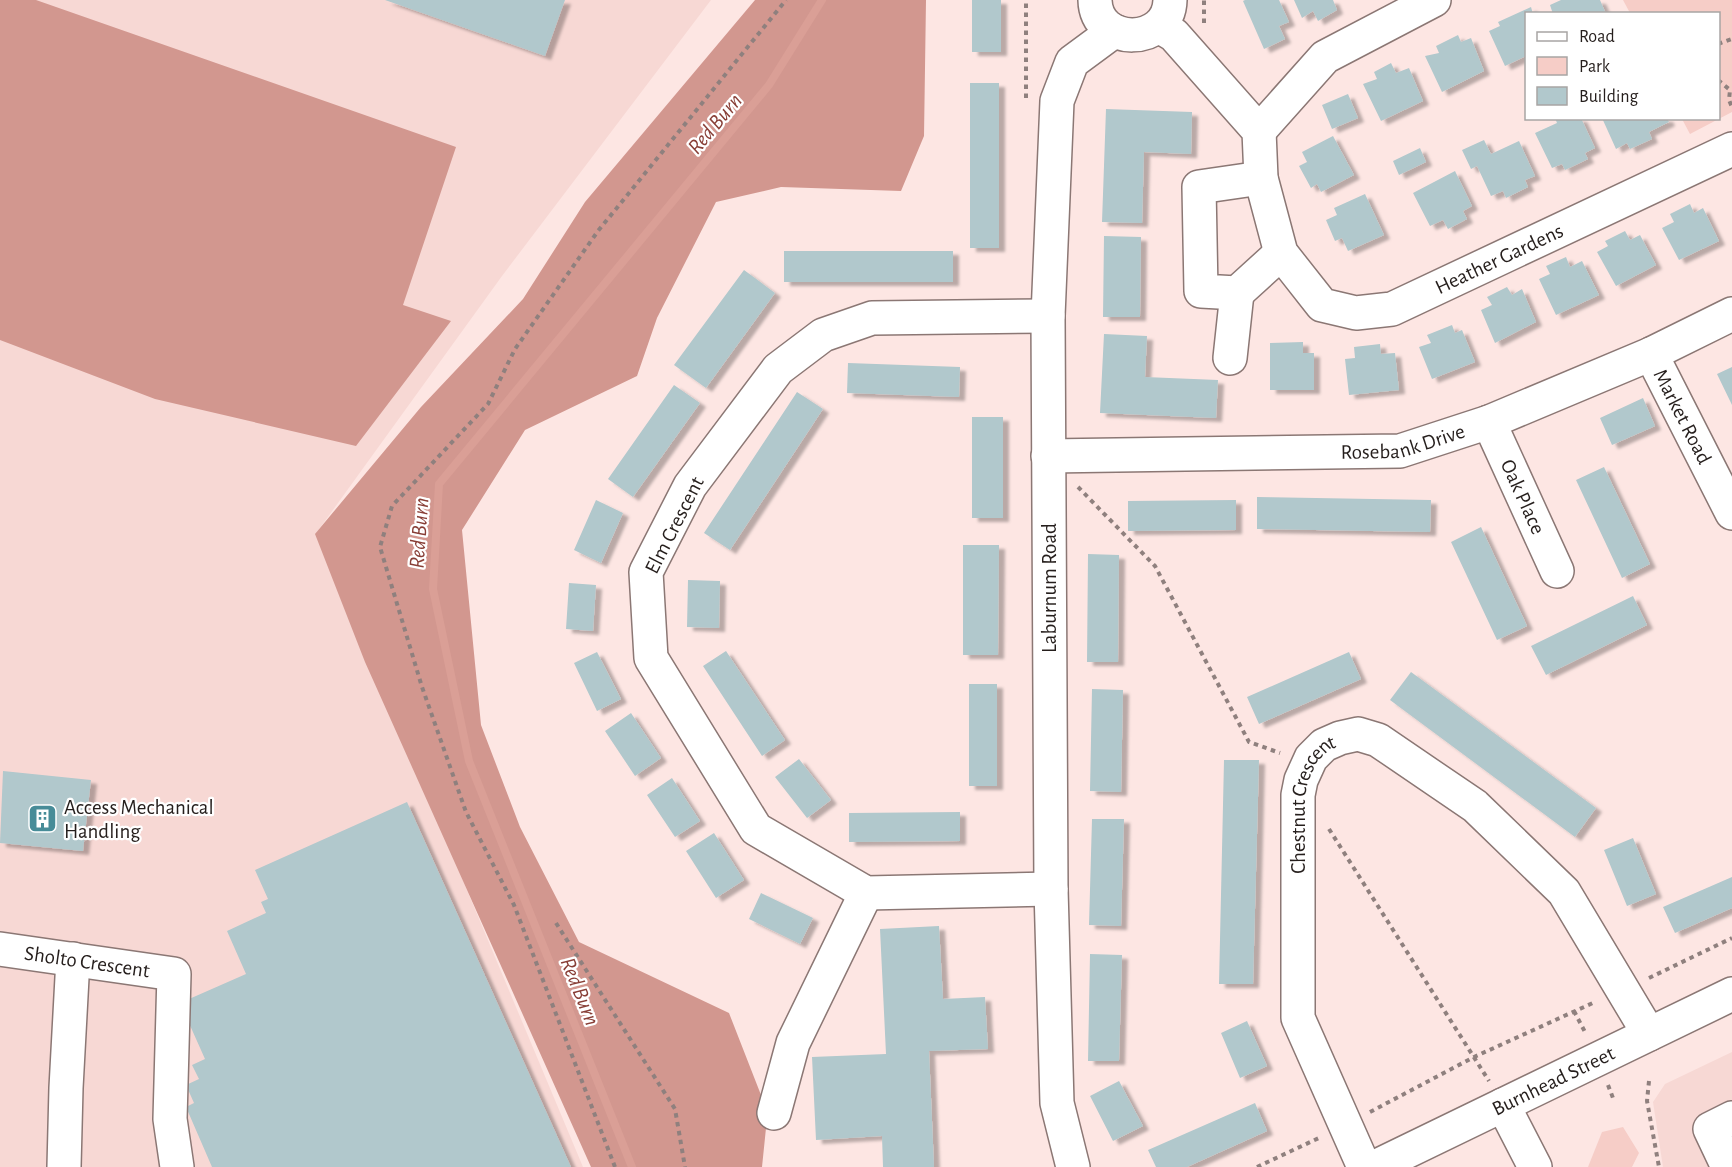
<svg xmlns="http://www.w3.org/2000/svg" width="1732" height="1167" font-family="'Alegreya Sans',sans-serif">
  <defs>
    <filter id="shadow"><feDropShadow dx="6" dy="4" stdDeviation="1.5" flood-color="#0004"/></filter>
  </defs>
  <rect width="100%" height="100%" fill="#fde6e3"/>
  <!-- built -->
  <path fill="#f7d8d4" d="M 0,0 L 711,0 L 502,276 L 317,532 L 583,1167 L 0,1167 Z
    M 1732,1052 L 1732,1167 L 1663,1167 L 1653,1102 L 1665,1084 Z"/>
  <!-- green -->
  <path fill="#f6cdc7" d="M 1623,0 L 1732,0 L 1732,112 L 1690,134 L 1682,119 L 1718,118 L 1718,14 L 1630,13 Z
    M 1623,1127 L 1639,1153 L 1632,1167 L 1588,1167 L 1602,1132 Z"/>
  <!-- forest -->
  <path fill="#d2978f" d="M 0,0 L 36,0 L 456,147 L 403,305 L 451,321 L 356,446 L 155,399 L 0,340 Z
    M 755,0 L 926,0 L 924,136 L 901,191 L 781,187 L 716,202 L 657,318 L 637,376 L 525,430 L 462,530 L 481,725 L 520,827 L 579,942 L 729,1013 L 761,1095 L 766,1128 L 762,1167 L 591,1167 L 365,662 L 315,534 L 421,407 L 523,299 L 585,202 Z"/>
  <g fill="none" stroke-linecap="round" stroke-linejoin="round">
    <!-- stream -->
    <path stroke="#da9f96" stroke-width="8" d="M 632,1167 L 469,761 L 433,589 L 439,484 L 769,85 L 822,0"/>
  </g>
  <!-- building -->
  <path fill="#b1c8cc" filter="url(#shadow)" d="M 385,0 L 565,0 L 545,56 Z
    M 972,0 L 1001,0 L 1001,52 L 972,52 Z
    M 1245,0 L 1279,0 L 1289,22 L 1279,26 L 1285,39 L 1264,49 L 1243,1 Z
    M 1294,0 L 1333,0 L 1337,10 L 1318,21 L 1313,11 L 1302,18 Z
    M 1561,0 L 1600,0 L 1606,14 L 1553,14 L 1550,5 Z
    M 1531,7 L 1533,14 L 1526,14 L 1526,56 L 1505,66 L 1489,31 L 1500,26 L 1498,22 Z
    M 1458,35 L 1461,42 L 1471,38 L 1484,71 L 1442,92 L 1425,56 L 1439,53 L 1436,46 Z
    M 1391,63 L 1396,73 L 1409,68 L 1423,101 L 1381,121 L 1363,84 L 1377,79 L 1374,72 Z
    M 970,83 L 999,83 L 999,248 L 970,248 Z
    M 1348,94 L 1358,118 L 1332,129 L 1322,105 Z
    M 1106,109 L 1192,112 L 1191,154 L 1144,152 L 1142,223 L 1102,222 Z
    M 1555,118 L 1581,118 L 1595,148 L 1585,153 L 1588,159 L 1565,170 L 1562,164 L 1552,168 L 1535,133 L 1557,123 Z
    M 1602,118 L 1667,118 L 1669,122 L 1649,132 L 1652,139 L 1630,149 L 1627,143 L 1616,149 Z
    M 1333,136 L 1354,175 L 1321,192 L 1317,184 L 1311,188 L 1299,166 L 1307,162 L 1302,152 Z
    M 1484,140 L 1491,154 L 1519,141 L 1535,176 L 1525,180 L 1528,187 L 1506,198 L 1503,191 L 1491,196 L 1477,166 L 1471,169 L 1462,150 Z
    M 1420,148 L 1426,162 L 1399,175 L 1393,161 Z
    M 1455,171 L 1472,206 L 1463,211 L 1467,219 L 1448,229 L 1443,220 L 1430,226 L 1413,193 Z
    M 1365,194 L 1384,235 L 1348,251 L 1342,238 L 1335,241 L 1326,220 L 1337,215 L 1334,208 Z
    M 1690,204 L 1694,213 L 1703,208 L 1719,241 L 1679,260 L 1662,228 L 1674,222 L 1670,214 Z
    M 1625,231 L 1630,240 L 1640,235 L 1656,265 L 1616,286 L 1597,252 L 1608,246 L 1605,241 Z
    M 1104,236 L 1141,237 L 1140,317 L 1103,317 Z
    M 784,251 L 953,251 L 953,282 L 784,282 Z
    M 1566,257 L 1570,267 L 1582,261 L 1599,295 L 1556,315 L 1539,279 L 1550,274 L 1546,266 Z
    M 744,270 L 775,293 L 706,388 L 674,365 Z
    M 1507,287 L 1512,295 L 1522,289 L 1536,322 L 1495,343 L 1481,310 L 1492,305 L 1487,297 Z
    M 1452,325 L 1455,333 L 1462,330 L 1475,362 L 1432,379 L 1419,347 L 1431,343 L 1427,335 Z
    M 1104,334 L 1147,336 L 1145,377 L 1218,380 L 1216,418 L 1100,413 Z
    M 1303,342 L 1303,353 L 1314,353 L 1314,390 L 1270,390 L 1270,343 Z
    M 1380,344 L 1381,354 L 1395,353 L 1399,390 L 1349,395 L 1345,359 L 1355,358 L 1354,347 Z
    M 848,363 L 960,367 L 959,397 L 847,393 Z
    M 1732,367 L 1732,405 L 1717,374 Z
    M 674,385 L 700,403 L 633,497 L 608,479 Z
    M 797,392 L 823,409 L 730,550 L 704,533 Z
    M 1643,398 L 1655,426 L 1612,445 L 1600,418 Z
    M 972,417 L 1003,417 L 1003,518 L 972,518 Z
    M 1604,467 L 1650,564 L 1622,578 L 1576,480 Z
    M 1257,497 L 1431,500 L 1430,532 L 1257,529 Z
    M 596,500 L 623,513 L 601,563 L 574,550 Z
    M 1236,500 L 1236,530 L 1128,531 L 1128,501 Z
    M 1481,527 L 1527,626 L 1497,640 L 1451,542 Z
    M 963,545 L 999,545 L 998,655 L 963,655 Z
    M 1088,554 L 1119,555 L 1118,662 L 1087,662 Z
    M 688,580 L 720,581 L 719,628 L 687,627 Z
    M 569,583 L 596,585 L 593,631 L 566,629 Z
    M 1633,596 L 1647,625 L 1546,675 L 1531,646 Z
    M 726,651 L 785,740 L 762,756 L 703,666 Z
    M 597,652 L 621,699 L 597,711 L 574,663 Z
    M 1349,652 L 1361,679 L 1259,724 L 1247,697 Z
    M 1411,672 L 1596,808 L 1575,837 L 1390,700 Z
    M 969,684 L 997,684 L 997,786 L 969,786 Z
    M 1092,689 L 1123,690 L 1121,792 L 1090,791 Z
    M 631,713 L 661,758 L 635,776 L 605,731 Z
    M 799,759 L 831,800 L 807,818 L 775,777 Z
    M 1224,760 L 1259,760 L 1253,984 L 1219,984 Z
    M 3,771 L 91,780 L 83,851 L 0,843 Z
    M 672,778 L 700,821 L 675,837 L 647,795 Z
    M 407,802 L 571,1167 L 212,1167 L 186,1107 L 194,1103 L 186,1085 L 199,1079 L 192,1065 L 205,1059 L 180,1003 L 246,974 L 227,931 L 266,913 L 261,902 L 268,899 L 255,870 Z
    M 960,812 L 960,841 L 849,842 L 849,813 Z
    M 1092,819 L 1124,819 L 1121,926 L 1089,925 Z
    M 714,833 L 744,880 L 716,898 L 686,851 Z
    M 1633,838 L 1656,894 L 1627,906 L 1604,850 Z
    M 1732,877 L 1732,908 L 1675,933 L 1663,907 Z
    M 761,893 L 813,918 L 800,944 L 749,919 Z
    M 939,926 L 943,999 L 985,997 L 988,1049 L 929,1051 L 934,1167 L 883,1167 L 882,1136 L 816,1140 L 812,1057 L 886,1054 L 880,929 Z
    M 1090,954 L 1122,955 L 1119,1061 L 1088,1061 Z
    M 1247,1021 L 1267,1066 L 1240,1078 L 1221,1033 Z
    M 1119,1081 L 1143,1126 L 1113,1141 L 1090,1096 Z
    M 1255,1103 L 1267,1131 L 1187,1167 L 1156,1167 L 1148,1150 Z"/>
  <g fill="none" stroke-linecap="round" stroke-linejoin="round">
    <defs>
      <g id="minor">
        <path d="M 1095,0 C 1096,47 1169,46 1170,0"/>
        <path id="s1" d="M 1159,26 L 1174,35 L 1259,131 L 1261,178 L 1281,253 L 1322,305 L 1356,313 L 1392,309 L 1732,149"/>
        <path d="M 1259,131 L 1325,57 L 1434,0"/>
        <path d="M 1261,178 L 1199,187 L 1201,291 L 1237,293 L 1281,253"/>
        <path d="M 1048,316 L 872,318 L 823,335 L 778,369 L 690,486 L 646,572 L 651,658 L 756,829 L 866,893 L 1051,889"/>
        <path id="s2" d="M 1651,354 L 1732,513"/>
        <path d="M 1230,358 L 1237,293"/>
        <path id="s3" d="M 1489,422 L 1557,571"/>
        <path id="s4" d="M 1048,456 L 1400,451 L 1489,422 L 1651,354 L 1732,314"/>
        <path id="s5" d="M 0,949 L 174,974 L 170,1119 L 177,1167"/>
        <path d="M 1503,1105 L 1535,1167"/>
        <path d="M 774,1113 L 793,1043 L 866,893"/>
        <path d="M 64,1167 L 66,1088 L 73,959"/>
        <path d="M 1073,1167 L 1057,1103 L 1051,889 L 1048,316 L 1057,101 L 1072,62 L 1114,31"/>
        <path id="s6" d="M 1364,1167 L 1298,1018 L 1298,795 L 1301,780 L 1311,758 L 1324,745 L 1340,738 L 1358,734 L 1378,740 L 1475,806 L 1564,892 L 1649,1034"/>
        <path id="s7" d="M 1375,1167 L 1732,994"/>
        <path d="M 1728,1167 L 1710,1129 L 1732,1118"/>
      </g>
    </defs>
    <!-- minor casing -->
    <use href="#minor" stroke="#8b7774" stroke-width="36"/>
    <!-- path -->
    <path stroke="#8f807e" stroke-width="4" stroke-dasharray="4.5 4.5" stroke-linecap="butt" d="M 1204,23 L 1204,0
      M 1718,44 L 1732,39
      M 1718,80 L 1730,90 L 1729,100 L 1732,107
      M 1026,98 L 1026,0
      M 1078,487 L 1155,566 L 1249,742 L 1280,753
      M 1329,829 L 1489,1081
      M 556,923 L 675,1109 L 685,1167
      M 1649,978 L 1732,938
      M 1574,1011 L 1586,1034
      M 1649,1081 L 1647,1101 L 1659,1167
      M 1608,1085 L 1613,1098
      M 1370,1112 L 1474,1057 L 1595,1002
      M 615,1167 L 514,905 L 466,812 L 422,687 L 380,547 L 392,506 L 488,404 L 515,349 L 598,231 L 786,0
      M 1257,1167 L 1321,1137"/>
    <!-- minor -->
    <use href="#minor" stroke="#fff" stroke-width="33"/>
  </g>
  <!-- icons -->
  <defs>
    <symbol id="building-square" viewBox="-11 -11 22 22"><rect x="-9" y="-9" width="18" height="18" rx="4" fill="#478c98" stroke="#fff"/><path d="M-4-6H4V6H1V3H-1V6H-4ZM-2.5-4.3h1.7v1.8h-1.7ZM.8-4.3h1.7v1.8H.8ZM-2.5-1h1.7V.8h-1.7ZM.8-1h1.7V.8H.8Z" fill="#fff"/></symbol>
  </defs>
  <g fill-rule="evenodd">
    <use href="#building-square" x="26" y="802" width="33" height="33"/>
  </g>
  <g text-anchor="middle" stroke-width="4.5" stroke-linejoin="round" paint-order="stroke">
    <!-- street labels -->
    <g font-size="21" fill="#251e1c" stroke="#fff">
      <text dy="7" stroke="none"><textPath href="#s1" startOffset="526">Heather Gardens</textPath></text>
      <text dy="7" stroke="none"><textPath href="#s2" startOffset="70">Market Road</textPath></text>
      <text dy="7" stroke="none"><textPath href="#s4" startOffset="356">Rosebank Drive</textPath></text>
      <text dy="7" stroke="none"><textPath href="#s3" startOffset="82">Oak Place</textPath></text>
      <text transform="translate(674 525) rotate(-63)" y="7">Elm Crescent</text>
      <text transform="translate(1049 588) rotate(-90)" y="7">Laburnum Road</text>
      <text dy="7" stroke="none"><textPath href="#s6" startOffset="381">Chestnut Crescent</textPath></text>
      <text dy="7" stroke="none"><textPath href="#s5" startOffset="88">Sholto Crescent</textPath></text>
      <text dy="7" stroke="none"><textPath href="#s7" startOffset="198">Burnhead Street</textPath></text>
    </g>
    <!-- poi labels -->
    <g font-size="21" fill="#251e1c" stroke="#fff" text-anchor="start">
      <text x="64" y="814">Access Mechanical<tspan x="64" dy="24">Handling</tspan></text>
    </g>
    <!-- water labels -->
    <g font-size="22" font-style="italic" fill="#883e36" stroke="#fff">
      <text transform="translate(714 123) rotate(-50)" y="8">Red Burn</text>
      <text transform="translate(418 533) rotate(-86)" y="8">Red Burn</text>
      <text transform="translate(581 991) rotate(68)" y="8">Red Burn</text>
    </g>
  </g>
  <!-- legend -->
  <rect x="1525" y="12" width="195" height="108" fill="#ffffff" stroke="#a8a5a4" stroke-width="1.5"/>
  <rect x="1537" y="32" width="30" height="9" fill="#ffffff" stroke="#a8a5a4" stroke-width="1.5"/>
  <text x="1579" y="42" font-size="18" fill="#251e1c">Road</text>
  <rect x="1537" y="57" width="30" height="18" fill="#f6cdc7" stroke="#a8a5a4" stroke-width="1.5"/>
  <text x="1579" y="72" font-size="18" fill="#251e1c">Park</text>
  <rect x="1537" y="87" width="30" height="18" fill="#b1c8cc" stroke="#a8a5a4" stroke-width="1.5"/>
  <text x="1579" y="102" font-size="18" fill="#251e1c">Building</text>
</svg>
